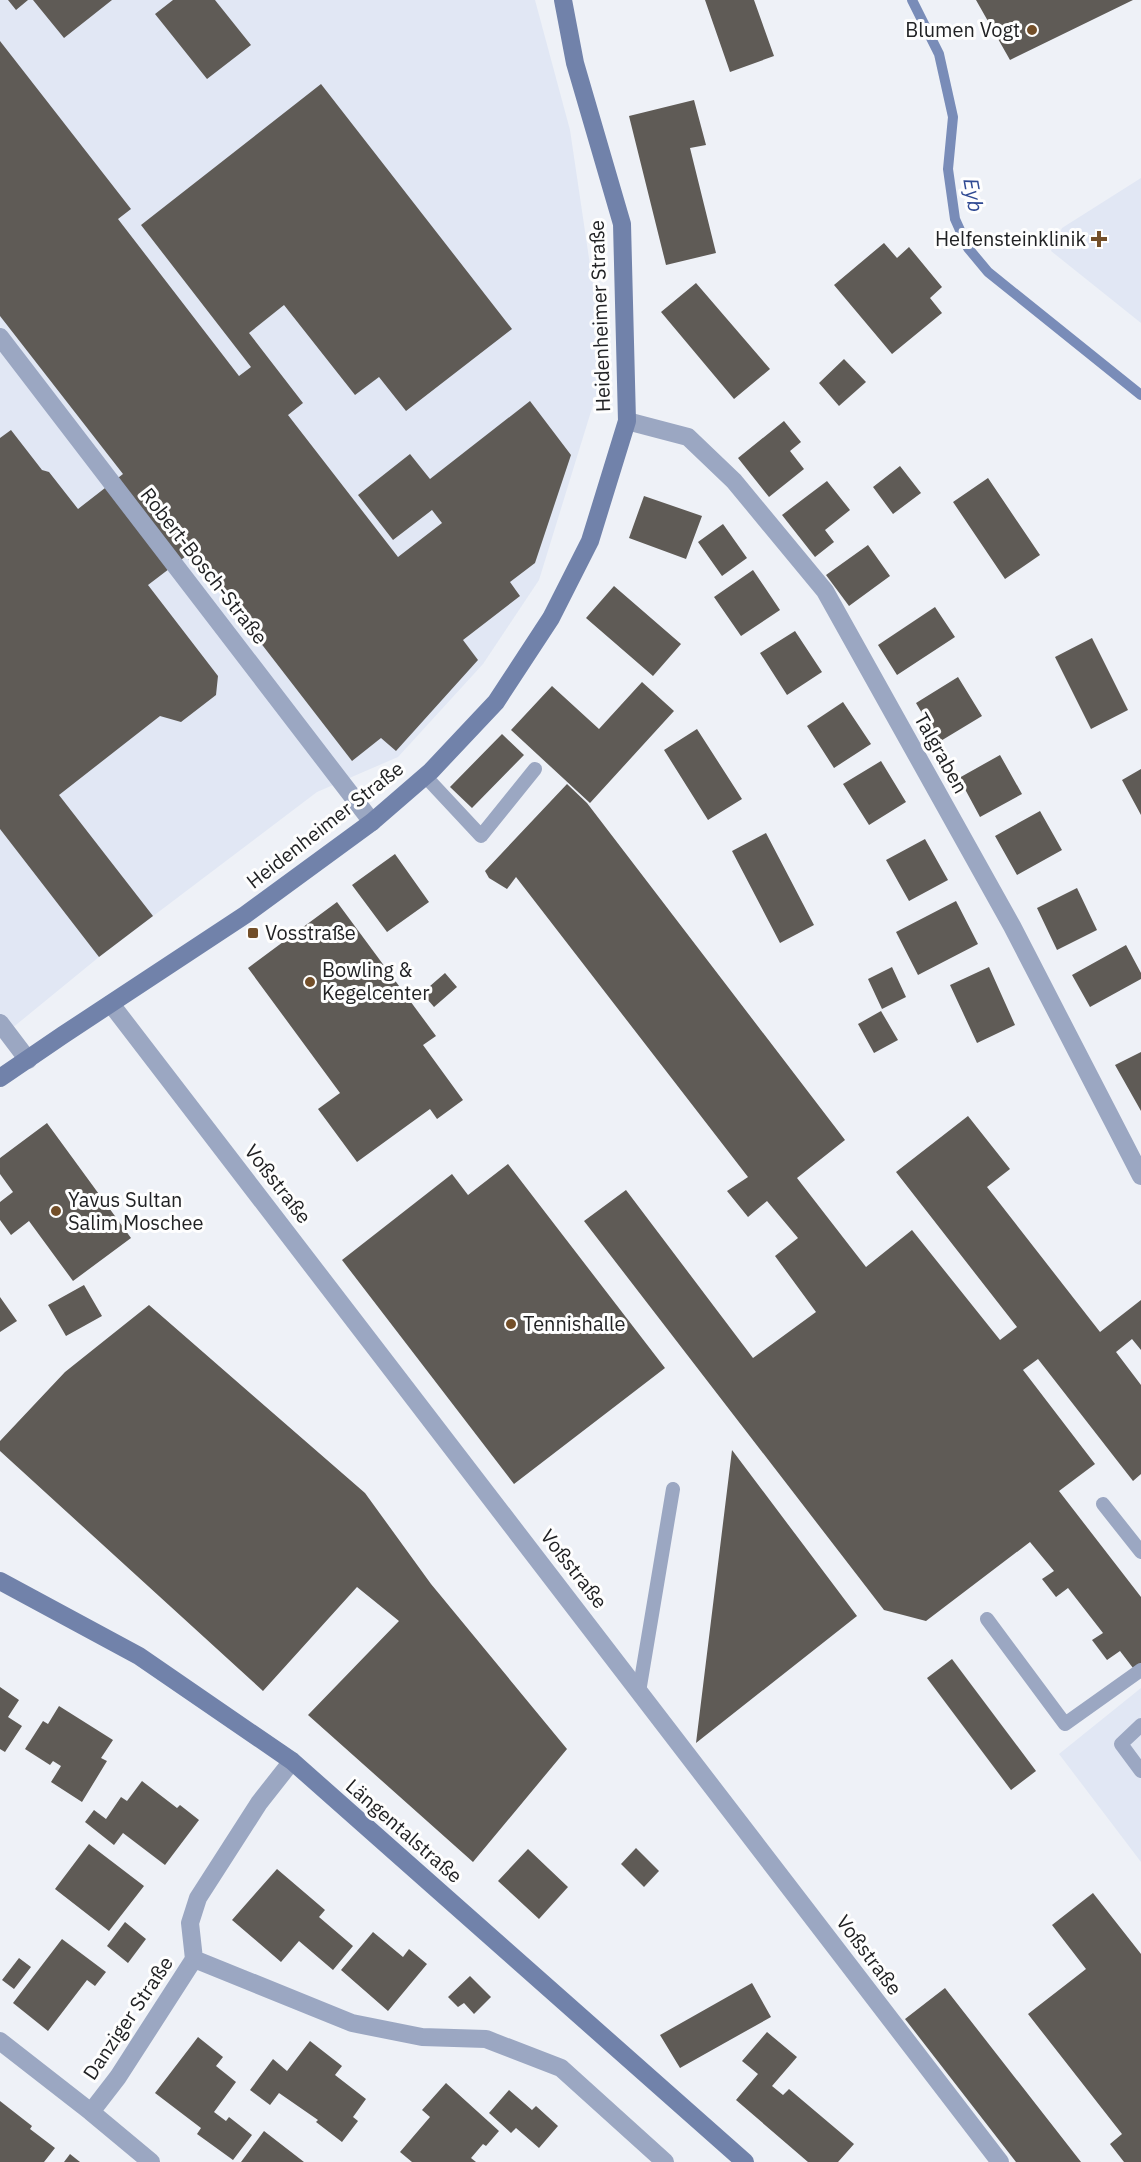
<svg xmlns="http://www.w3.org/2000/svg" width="1141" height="2162" font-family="'IBM Plex Sans',sans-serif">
  <rect width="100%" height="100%" fill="#eef1f7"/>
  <!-- built -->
  <path fill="#e1e7f4" d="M 0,0 L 535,0 L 570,130 L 605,366 L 539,580 L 483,664 L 398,757 L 317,792 L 99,957 L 0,1038 Z
    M 1141,178 L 1141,323 L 1051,251 L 1062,228 Z
    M 1141,1688 L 1141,1862 L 1059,1754 Z"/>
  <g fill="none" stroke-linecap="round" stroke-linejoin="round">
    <!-- stream -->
    <path stroke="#798cb8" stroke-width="10" d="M 912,0 L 939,54 L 953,117 L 948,169 L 955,219 L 968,248 L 988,272 L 1141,395"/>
  </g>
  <!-- building -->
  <path fill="#5f5b56" d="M 8,0 L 28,0 L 16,10 Z
    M 33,0 L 112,0 L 64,38 Z
    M 173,0 L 215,0 L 251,45 L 207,79 L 155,14 Z
    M 705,0 L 754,0 L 774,56 L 730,72 Z
    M 976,0 L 1133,0 L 1010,60 Z
    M 0,41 L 131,209 L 118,219 L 239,376 L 251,367 L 141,225 L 321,84 L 512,329 L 406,411 L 379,377 L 355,395 L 284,305 L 249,333 L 303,403 L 288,415 L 398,557 L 442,523 L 432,510 L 393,540 L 358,495 L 410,454 L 430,479 L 530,401 L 571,455 L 535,563 L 510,582 L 520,596 L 463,640 L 478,660 L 396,751 L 381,738 L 352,761 L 198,562 L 193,565 L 186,556 L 148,585 L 218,676 L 216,695 L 181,722 L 160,716 L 59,795 L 153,916 L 99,957 L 0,829 L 0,438 L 11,430 L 42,470 L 49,472 L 78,509 L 123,474 L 0,316 Z
    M 694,100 L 706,145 L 690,148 L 716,253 L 666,265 L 629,116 Z
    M 884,243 L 897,258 L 909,247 L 942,287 L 930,298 L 942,313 L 892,354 L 834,285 Z
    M 696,283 L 770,369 L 734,399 L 661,312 Z
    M 844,359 L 866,382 L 839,406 L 819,383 Z
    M 784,421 L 801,442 L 790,451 L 804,469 L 769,497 L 738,458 Z
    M 900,466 L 921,493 L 893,514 L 873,487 Z
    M 988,478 L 1040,555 L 1005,579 L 953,502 Z
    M 827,481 L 850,510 L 825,530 L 834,542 L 815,557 L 782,515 Z
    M 644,496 L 702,516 L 686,559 L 629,538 Z
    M 723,524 L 747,558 L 722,576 L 698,542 Z
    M 868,545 L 890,576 L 849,606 L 826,575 Z
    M 753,570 L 780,610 L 741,636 L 714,597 Z
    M 614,586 L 681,644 L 653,676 L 586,618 Z
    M 935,607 L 955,637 L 897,675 L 878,645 Z
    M 795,631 L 822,672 L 787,695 L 760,653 Z
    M 1092,638 L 1128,710 L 1091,729 L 1055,657 Z
    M 958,677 L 982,716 L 939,742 L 916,703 Z
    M 642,682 L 674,711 L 590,803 L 511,730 L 552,686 L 599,729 Z
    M 843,702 L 871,744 L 834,768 L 807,726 Z
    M 697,729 L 742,799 L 708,820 L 664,750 Z
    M 502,734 L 524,755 L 472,808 L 450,787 Z
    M 1000,755 L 1022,794 L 980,817 L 959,778 Z
    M 881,761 L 906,802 L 869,825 L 843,784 Z
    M 1141,769 L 1141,815 L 1122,780 Z
    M 567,784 L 587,803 L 845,1140 L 797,1178 L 866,1267 L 912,1230 L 1000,1340 L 1017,1327 L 896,1172 L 968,1116 L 1010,1169 L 987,1187 L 1100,1332 L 1141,1300 L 1141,1350 L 1132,1339 L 1116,1352 L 1141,1385 L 1141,1474 L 1133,1481 L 1038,1359 L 1023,1370 L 1095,1464 L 1059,1491 L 1141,1597 L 1141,1663 L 1133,1668 L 1120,1651 L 1107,1660 L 1092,1640 L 1103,1633 L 1068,1588 L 1056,1597 L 1042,1579 L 1054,1571 L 1030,1542 L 926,1621 L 884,1610 L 584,1221 L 626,1190 L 753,1358 L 816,1312 L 775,1256 L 798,1238 L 767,1201 L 748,1217 L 727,1191 L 748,1177 L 516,877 L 507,889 L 489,878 L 485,871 Z
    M 1040,811 L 1062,850 L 1017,875 L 995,836 Z
    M 766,833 L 814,925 L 780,943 L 732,851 Z
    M 925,839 L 948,880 L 909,901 L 886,860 Z
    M 395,854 L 429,902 L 387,932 L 352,885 Z
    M 1077,888 L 1097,930 L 1057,950 L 1037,908 Z
    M 956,901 L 978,944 L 918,975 L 896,932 Z
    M 337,902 L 436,1036 L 423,1045 L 463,1100 L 437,1119 L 430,1109 L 357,1162 L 318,1109 L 340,1093 L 248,968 Z
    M 1126,945 L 1141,973 L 1141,979 L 1090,1007 L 1072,975 Z
    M 892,967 L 906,997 L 882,1009 L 868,979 Z
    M 989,967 L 1015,1025 L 977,1043 L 950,985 Z
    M 445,973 L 457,987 L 434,1007 L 422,993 Z
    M 881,1011 L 898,1040 L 874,1053 L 858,1024 Z
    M 1141,1052 L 1141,1111 L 1115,1065 Z
    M 47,1123 L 131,1238 L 73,1281 L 29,1221 L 11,1235 L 0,1220 L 0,1202 L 13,1192 L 0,1174 L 0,1158 Z
    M 508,1164 L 665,1368 L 514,1484 L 342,1260 L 452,1174 L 468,1195 Z
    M 84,1285 L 102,1316 L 66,1336 L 48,1305 Z
    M 0,1297 L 17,1321 L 0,1332 Z
    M 149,1305 L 365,1493 L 431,1584 L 567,1749 L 473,1862 L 308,1715 L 399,1621 L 357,1587 L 263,1691 L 0,1451 L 0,1441 L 65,1372 Z
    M 732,1450 L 857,1616 L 696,1743 Z
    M 952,1659 L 1036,1771 L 1011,1790 L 927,1678 Z
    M 0,1687 L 19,1700 L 8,1717 L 22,1726 L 5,1752 L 0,1749 Z
    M 59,1706 L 113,1740 L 101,1758 L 107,1761 L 82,1802 L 51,1782 L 61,1766 L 53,1761 L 50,1765 L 25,1749 L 43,1721 L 48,1724 Z
    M 142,1781 L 177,1808 L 180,1805 L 199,1820 L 165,1865 L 123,1833 L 114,1845 L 85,1822 L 94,1810 L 106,1819 L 121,1797 L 127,1801 Z
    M 89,1844 L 144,1886 L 109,1931 L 55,1889 Z
    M 636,1848 L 659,1871 L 644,1887 L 621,1864 Z
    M 528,1849 L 568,1887 L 539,1919 L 498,1881 Z
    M 277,1869 L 325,1910 L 319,1917 L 353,1946 L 333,1970 L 299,1941 L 281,1962 L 232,1920 Z
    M 1093,1893 L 1141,1954 L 1141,2162 L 1124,2162 L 1110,2144 L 1122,2134 L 1028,2014 L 1086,1969 L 1052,1925 Z
    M 125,1922 L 146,1939 L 128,1963 L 107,1946 Z
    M 373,1932 L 403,1957 L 409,1949 L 427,1964 L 388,2011 L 341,1970 Z
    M 62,1939 L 106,1972 L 95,1986 L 87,1980 L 48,2031 L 13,2003 Z
    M 19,1958 L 31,1967 L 14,1989 L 2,1980 Z
    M 470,1976 L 491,1997 L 474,2014 L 464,2003 L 458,2007 L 448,1997 Z
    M 752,1983 L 771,2017 L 680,2068 L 660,2035 Z
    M 945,1988 L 1081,2162 L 1016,2162 L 905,2019 Z
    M 767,2032 L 797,2057 L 772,2086 L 783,2095 L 789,2089 L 854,2144 L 838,2162 L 808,2162 L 736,2100 L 758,2074 L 742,2061 Z
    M 198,2037 L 223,2057 L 216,2066 L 236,2082 L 214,2112 L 226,2121 L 229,2117 L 252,2135 L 233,2160 L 197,2134 L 201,2128 L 155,2093 Z
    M 310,2041 L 342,2066 L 335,2075 L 366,2099 L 353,2117 L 358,2121 L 342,2142 L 316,2122 L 318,2120 L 279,2093 L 270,2105 L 250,2090 L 273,2059 L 287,2071 Z
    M 446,2083 L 499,2131 L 486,2146 L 483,2144 L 471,2158 L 476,2162 L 412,2162 L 400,2152 L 430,2117 L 422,2110 Z
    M 509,2090 L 532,2110 L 536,2106 L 558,2126 L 539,2148 L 516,2128 L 511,2133 L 489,2113 Z
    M 0,2101 L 32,2126 L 30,2129 L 55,2148 L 44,2162 L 0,2162 Z
    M 264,2131 L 304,2162 L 241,2162 Z
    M 70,2154 L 80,2162 L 64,2162 Z"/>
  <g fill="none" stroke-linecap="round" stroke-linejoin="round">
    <!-- lane -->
    <path stroke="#9ba7c2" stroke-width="14" d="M 425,776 L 481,836 L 535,769
      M 1103,1504 L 1141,1552
      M 987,1619 L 1065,1724 L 1141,1670
      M 639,1692 L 673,1489
      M 1141,1725 L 1121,1744 L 1141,1771"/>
    <!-- street -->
    <path stroke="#9ba7c2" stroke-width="18" d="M 0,337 L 372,822
      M 627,421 L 688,437 L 734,481 L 825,591 L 1012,926 L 1141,1176
      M 111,1004 L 1000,2162
      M 0,1023 L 28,1060
      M 194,1959 L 352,2023 L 422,2037 L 486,2039 L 561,2068 L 665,2162
      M 0,2041 L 91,2112 L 151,2162
      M 91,2112 L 118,2077 L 194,1959 L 190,1923 L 198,1898 L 259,1803 L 292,1761"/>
    <!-- secondary -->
    <path stroke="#7182aa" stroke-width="18" d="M 0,1078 L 63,1035 L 245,915 L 372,822 L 431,771 L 496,702 L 551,618 L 590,541 L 627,421 L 622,224 L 575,63 L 563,0
      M 0,1581 L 139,1656 L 292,1761 L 745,2162"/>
  </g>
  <!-- markers -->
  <g fill="#734f29" stroke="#fefefe" stroke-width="2">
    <circle cx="1032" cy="30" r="6"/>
    <path d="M1096 230h6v6h6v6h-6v6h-6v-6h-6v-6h6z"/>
    <rect x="247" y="927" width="12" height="12" rx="3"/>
    <circle cx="310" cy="982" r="6"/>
    <circle cx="56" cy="1211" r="6"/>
    <circle cx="511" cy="1324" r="6"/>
  </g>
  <g text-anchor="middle" stroke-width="6" stroke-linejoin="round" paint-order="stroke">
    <!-- poi labels -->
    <g font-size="20" fill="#212224" stroke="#fefefe" text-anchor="start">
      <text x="1020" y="37" text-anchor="end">Blumen Vogt</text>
      <text x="1086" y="246" text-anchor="end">Helfensteinklinik</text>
      <text x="265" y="940">Vosstraße</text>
      <text x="322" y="977">Bowling &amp;<tspan x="322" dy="23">Kegelcenter</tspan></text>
      <text x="68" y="1207">Yavus Sultan<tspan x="68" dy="23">Salim Moschee</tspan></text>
      <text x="523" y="1331">Tennishalle</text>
    </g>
    <!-- street labels -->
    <g font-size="20" fill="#212224" stroke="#fefefe">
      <text transform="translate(600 316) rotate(-92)" y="7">Heidenheimer Straße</text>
      <text transform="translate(204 566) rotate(52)" y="7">Robert-Bosch-Straße</text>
      <text transform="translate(941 753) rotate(61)" y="7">Talgraben</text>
      <text transform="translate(325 825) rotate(-38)" y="7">Heidenheimer Straße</text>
      <text transform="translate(278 1184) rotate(52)" y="7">Voßstraße</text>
      <text transform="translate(574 1569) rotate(52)" y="7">Voßstraße</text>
      <text transform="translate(404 1831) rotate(41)" y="7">Längentalstraße</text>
      <text transform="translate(869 1955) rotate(53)" y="7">Voßstraße</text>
      <text transform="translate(128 2018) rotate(-56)" y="7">Danziger Straße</text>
    </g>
    <!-- water labels -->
    <g font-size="21" font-style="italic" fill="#304a93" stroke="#fefefe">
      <text transform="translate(973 195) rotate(80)" y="7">Eyb</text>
    </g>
  </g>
</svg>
